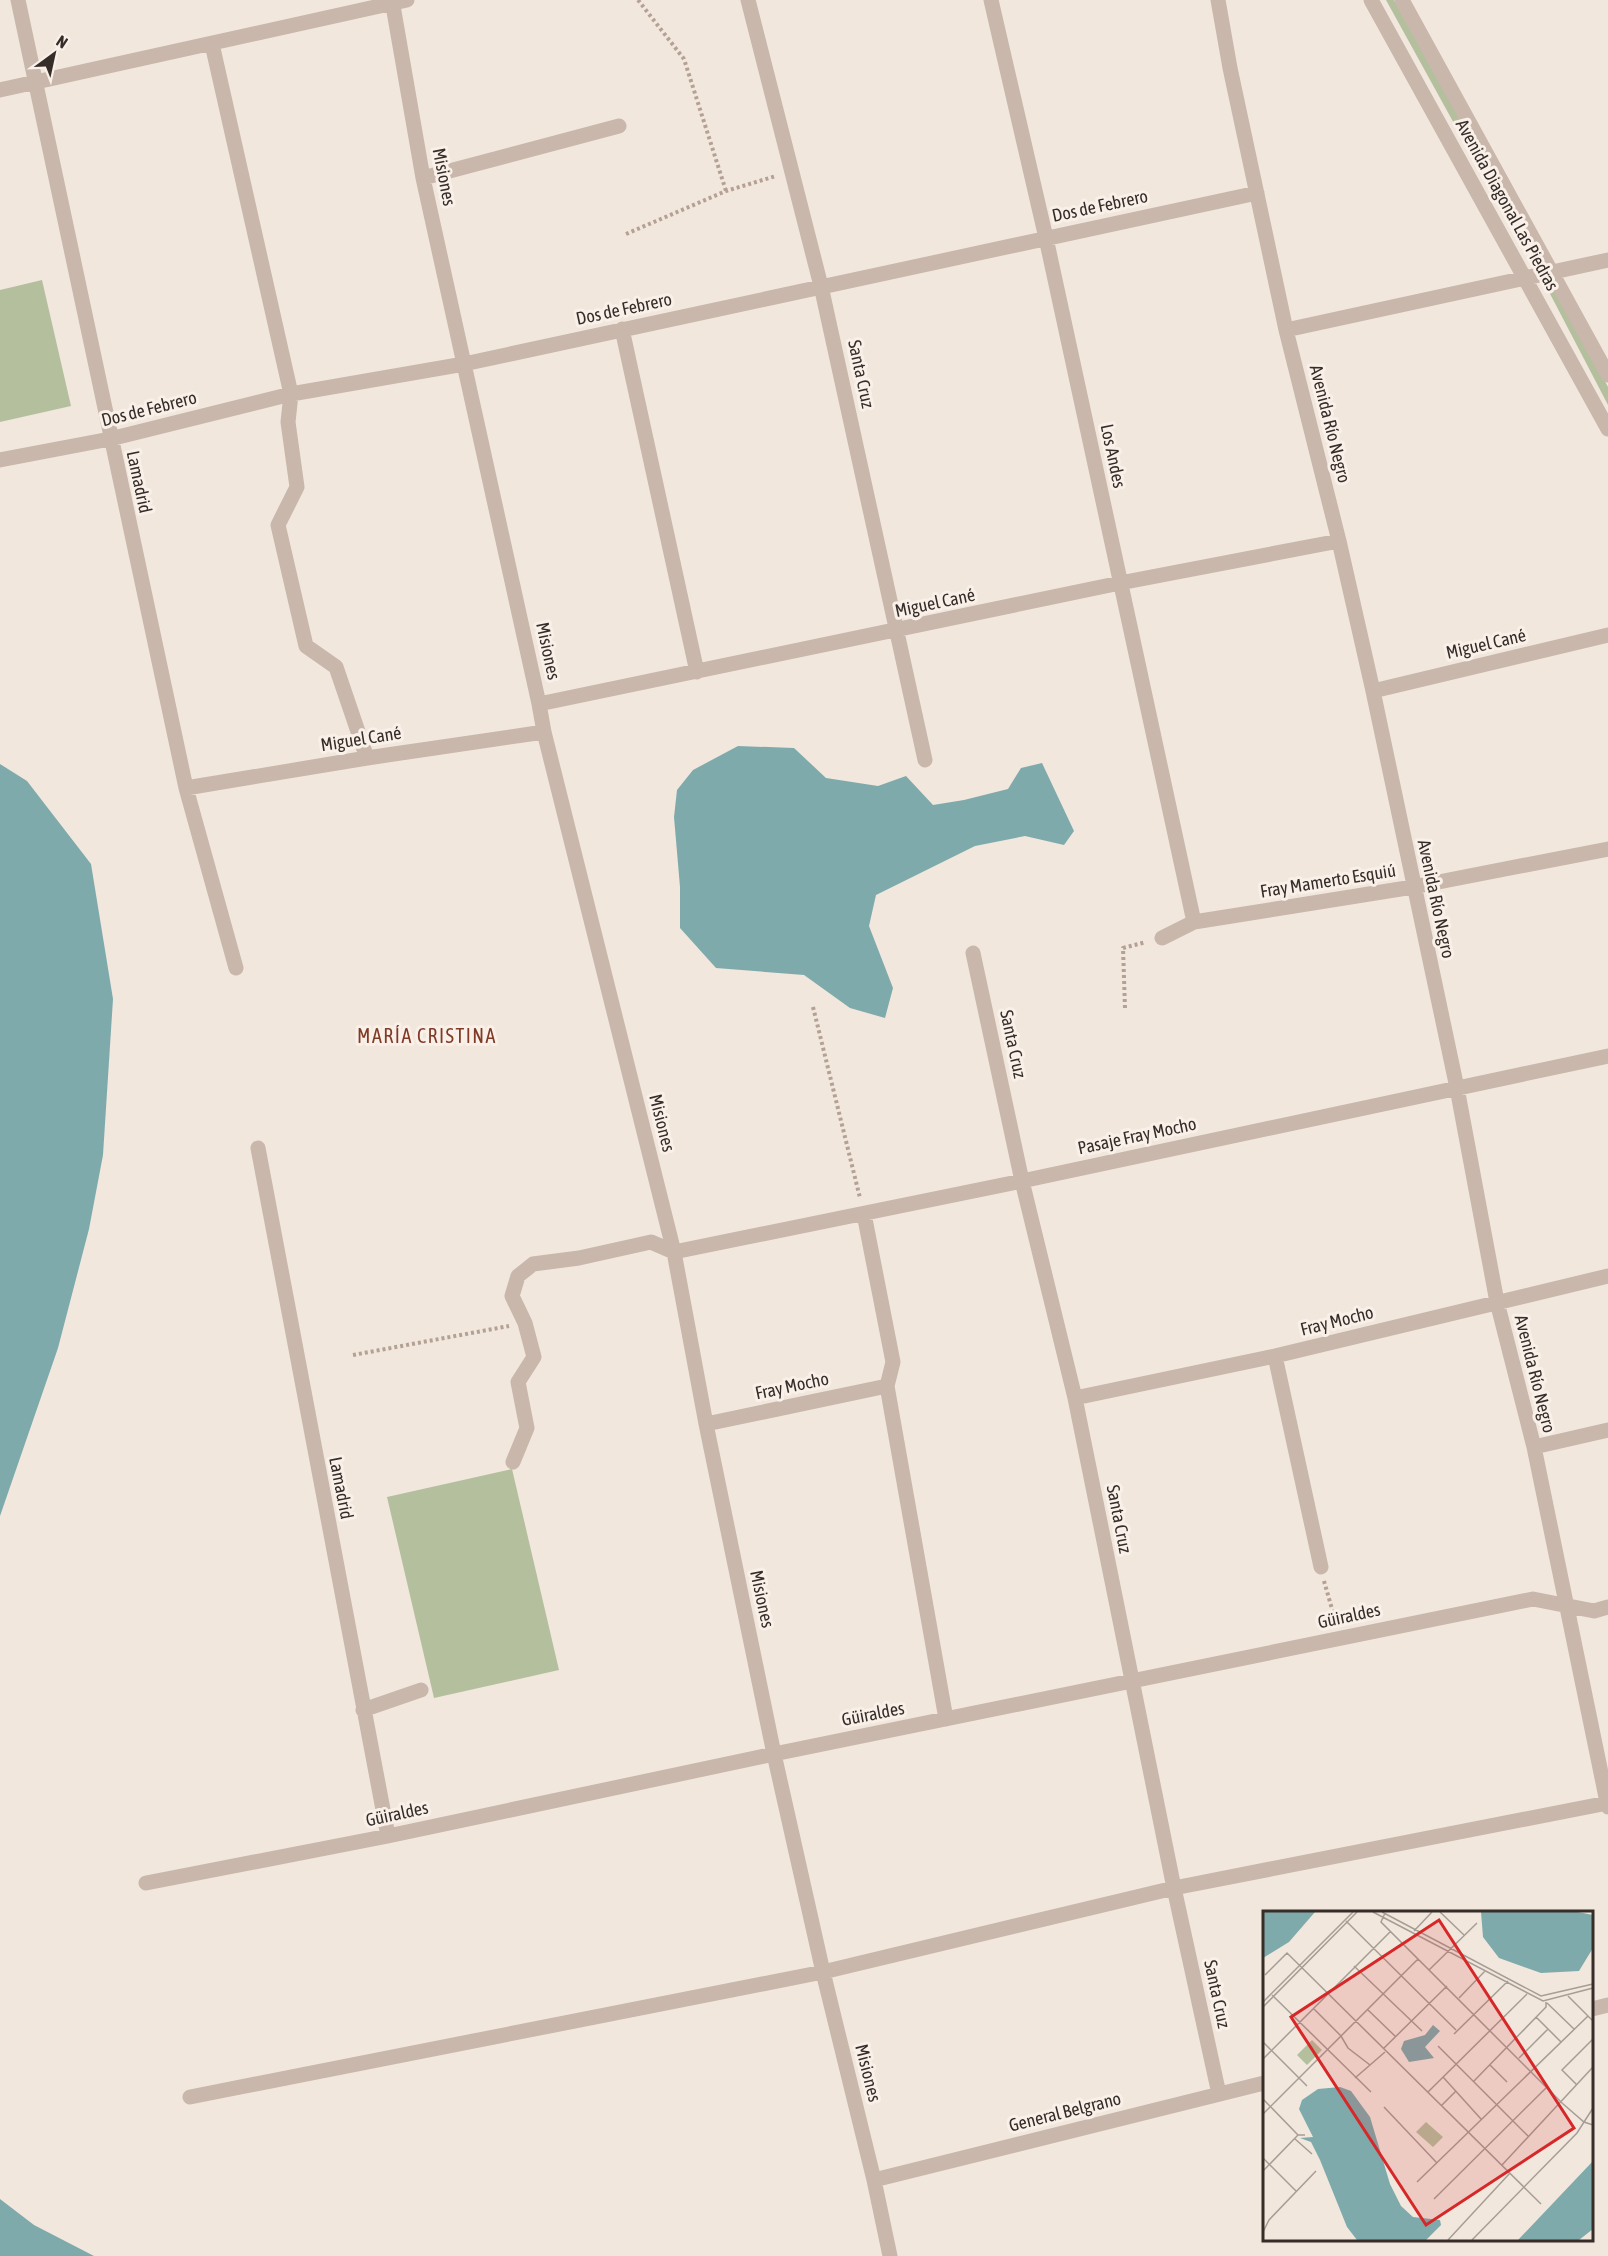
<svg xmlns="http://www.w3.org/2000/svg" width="1608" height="2256" font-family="'Asap Condensed',sans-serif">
  <rect width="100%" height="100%" fill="#f1e7dd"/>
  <!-- green -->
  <path fill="#b4bf9e" d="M 1386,0 L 1394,0 L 1532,250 L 1526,254 Z
    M 42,280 L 71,406 L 0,422 L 0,290 Z
    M 1554,285 L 1608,387 L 1608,405 L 1547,288 Z
    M 512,1469 L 559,1670 L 434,1698 L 387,1497 Z"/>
  <!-- water -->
  <path fill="#7eaaac" d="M 738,746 L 794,748 L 826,778 L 878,786 L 906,776 L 933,805 L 964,800 L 1008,789 L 1021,768 L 1042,763 L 1074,831 L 1064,845 L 1025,836 L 975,846 L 876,895 L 869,926 L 893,988 L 885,1018 L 850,1008 L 804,975 L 716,968 L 680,928 L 680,887 L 674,817 L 677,790 L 693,770 Z
    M 0,764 L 27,781 L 91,864 L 113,999 L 103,1155 L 89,1229 L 58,1348 L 0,1516 Z
    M 0,2199 L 34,2225 L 94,2256 L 0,2256 Z"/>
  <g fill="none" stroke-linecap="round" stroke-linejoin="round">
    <!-- path -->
    <path stroke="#b4a194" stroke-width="4" stroke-dasharray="3 3" stroke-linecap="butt" d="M 638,0 L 684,59 L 726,191
      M 626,234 L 726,191 L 776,176
      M 813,1007 L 860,1198
      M 1125,1008 L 1123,948 L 1146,942
      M 353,1355 L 509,1326
      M 1324,1581 L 1336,1623"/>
    <!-- minor -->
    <path stroke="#c8b7aa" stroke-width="15" d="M 18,0 L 186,788 L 236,968
      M 392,0 L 423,178 L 539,704 L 544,732 L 674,1252 L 706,1424 L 774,1754 L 823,1972 L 874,2180 L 890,2256
      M 748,0 L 821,286 L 925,760
      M 991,0 L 1046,238 L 1194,922
      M 1218,0 L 1230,68 L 1286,330 L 1339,541 L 1373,691 L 1457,1088 L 1497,1302 L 1534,1447 L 1608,1807
      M 1371,0 L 1608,429
      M 1402,0 L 1608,375
      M 212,44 L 291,394 L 288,422 L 297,487 L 278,525 L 306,646 L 336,667 L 367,758
      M 0,90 L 407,0
      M 423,178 L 619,126
      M 622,329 L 697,672
      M 1286,330 L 1608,260
      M 0,460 L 110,439 L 291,394 L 464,364 L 1257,193
      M 1373,691 L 1608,635
      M 539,704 L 1120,583 L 1339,541
      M 186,788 L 367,758 L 544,732
      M 1162,938 L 1194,922 L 1413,887 L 1608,849
      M 973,953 L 1022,1181 L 1075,1398 L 1174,1888 L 1219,2094
      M 258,1148 L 388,1836
      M 864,1214 L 893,1362 L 887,1386 L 946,1719
      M 1275,1356 L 1321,1567
      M 1075,1398 L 1275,1356 L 1608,1276
      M 706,1424 L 887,1386
      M 1534,1447 L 1608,1430
      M 513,1462 L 527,1428 L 518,1382 L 534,1357 L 525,1323 L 512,1296 L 518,1276 L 533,1264 L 579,1258 L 651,1242 L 674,1252 L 1022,1181 L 1608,1056
      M 363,1710 L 421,1690
      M 146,1883 L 388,1836 L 774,1754 L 1533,1599 L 1594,1611 L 1608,1607
      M 1592,2009 L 1608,2005
      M 190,2097 L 823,1972 L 1174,1888 L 1607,1803
      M 874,2180 L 1264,2083"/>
  </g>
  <g text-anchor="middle" stroke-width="6" stroke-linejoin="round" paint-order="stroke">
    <!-- street labels -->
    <g font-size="18" fill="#362d29" stroke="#f9f1e9">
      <text transform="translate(444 177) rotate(79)" y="6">Misiones</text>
      <text transform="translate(1507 205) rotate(61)" y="6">Avenida Diagonal Las Piedras</text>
      <text transform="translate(1100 206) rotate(-12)" y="6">Dos de Febrero</text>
      <text transform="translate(624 309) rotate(-12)" y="6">Dos de Febrero</text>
      <text transform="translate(861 374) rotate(78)" y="6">Santa Cruz</text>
      <text transform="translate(149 409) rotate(-14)" y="6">Dos de Febrero</text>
      <text transform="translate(1330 424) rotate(76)" y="6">Avenida Río Negro</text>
      <text transform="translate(1113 456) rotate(78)" y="6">Los Andes</text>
      <text transform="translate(139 482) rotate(78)" y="6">Lamadrid</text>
      <text transform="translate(935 603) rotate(-12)" y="6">Miguel Cané</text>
      <text transform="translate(1486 644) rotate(-13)" y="6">Miguel Cané</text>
      <text transform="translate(548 651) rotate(78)" y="6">Misiones</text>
      <text transform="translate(361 739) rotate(-9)" y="6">Miguel Cané</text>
      <text transform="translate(1328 881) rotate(-9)" y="6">Fray Mamerto Esquiú</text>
      <text transform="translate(1436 899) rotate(78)" y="6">Avenida Río Negro</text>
      <text transform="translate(1013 1044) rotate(78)" y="6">Santa Cruz</text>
      <text transform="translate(662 1123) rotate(76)" y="6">Misiones</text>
      <text transform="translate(1137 1136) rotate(-12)" y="6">Pasaje Fray Mocho</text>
      <text transform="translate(1337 1321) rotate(-14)" y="6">Fray Mocho</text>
      <text transform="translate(1535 1374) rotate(76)" y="6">Avenida Río Negro</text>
      <text transform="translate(792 1386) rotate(-12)" y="6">Fray Mocho</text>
      <text transform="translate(341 1488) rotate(79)" y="6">Lamadrid</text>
      <text transform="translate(1119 1519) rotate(79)" y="6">Santa Cruz</text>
      <text transform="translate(762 1599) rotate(78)" y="6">Misiones</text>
      <text transform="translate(1349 1616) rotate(-12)" y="6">Güiraldes</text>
      <text transform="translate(873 1714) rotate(-11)" y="6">Güiraldes</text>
      <text transform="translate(397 1814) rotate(-12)" y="6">Güiraldes</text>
      <text transform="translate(1217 1994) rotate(78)" y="6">Santa Cruz</text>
      <text transform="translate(868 2073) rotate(76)" y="6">Misiones</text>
      <text transform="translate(1065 2112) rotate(-14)" y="6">General Belgrano</text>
    </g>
    <!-- neighbourhood labels -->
    <g font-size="20" letter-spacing="1.5" fill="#803b27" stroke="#f9f1e9">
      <text x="427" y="1043">MARÍA CRISTINA</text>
    </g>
  </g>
  <!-- overview -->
  <g transform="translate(1263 1911)">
    <rect width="330" height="330" fill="#f1e7dd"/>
    <path d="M 49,129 L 59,139 L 44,154 L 34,144 ZM 163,211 L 180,226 L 170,236 L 153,221 Z" fill="#b4bf9e"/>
    <path d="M 0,1 L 52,1 L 26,31 L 0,47 ZM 218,1 L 315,1 L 330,4 L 330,37 L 316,60 L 278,62 L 236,47 L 220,26 ZM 170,114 L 177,120 L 162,136 L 171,147 L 146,151 L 138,138 L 141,130 L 162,124 ZM 77,176 L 88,180 L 107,206 L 127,273 L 138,295 L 150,306 L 177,309 L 178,314 L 163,329 L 94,329 L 84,316 L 57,249 L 48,231 L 37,227 L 50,226 L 36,198 L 39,189 L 55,178 ZM 330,250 L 330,318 L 316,329 L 255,329 Z" fill="#7eaaac"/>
    <path fill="none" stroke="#a69d95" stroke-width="1.5" d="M 110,1 L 280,90 L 330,77M 119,1 L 278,85 L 330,73M 177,1 L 201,24M 122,2 L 118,11 L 299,192 L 321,211 L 330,214M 83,10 L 193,119M 151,20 L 169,1M 91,55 L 159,120M 166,59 L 214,12M 2,64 L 24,42 L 278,293M 9,84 L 108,181M 305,85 L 330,110M 196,87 L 222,60M 0,91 L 90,1M 284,92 L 311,118M 0,96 L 94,1M 50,97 L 78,125 L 85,137 L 107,154M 105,99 L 133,126M 273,106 L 298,131M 191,123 L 245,70M 0,131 L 44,175M 175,135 L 266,226M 120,138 L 184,75M 256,147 L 285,118M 0,148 L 128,20M 227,154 L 244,171M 180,166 L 218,208M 92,167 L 122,141M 211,170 L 283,96 L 283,91M 314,174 L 299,159 L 330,128M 165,181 L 264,83M 0,188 L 35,224 L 42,224M 178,195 L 193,180M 121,196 L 174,252M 0,203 L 155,48M 32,228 L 49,243M 0,247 L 33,280M 239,254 L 330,156M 0,260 L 35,224M 154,271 L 325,105M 171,288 L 284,176M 0,321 L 6,309 L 53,260M 185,329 L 247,262M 209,329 L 314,222 L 330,197"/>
    <path fill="#d62828" fill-opacity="0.15" stroke="#d62828" stroke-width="3" d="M 176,9 L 311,217 L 163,314 L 28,106 Z"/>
    <rect width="330" height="330" fill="none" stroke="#362d29" stroke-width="3"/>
  </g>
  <!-- north arrow -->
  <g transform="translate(54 54) rotate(33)" stroke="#f9f1e9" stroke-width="4.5" paint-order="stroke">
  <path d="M0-4.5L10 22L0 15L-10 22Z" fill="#362d29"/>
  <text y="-9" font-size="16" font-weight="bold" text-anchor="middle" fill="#362d29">N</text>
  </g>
</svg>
